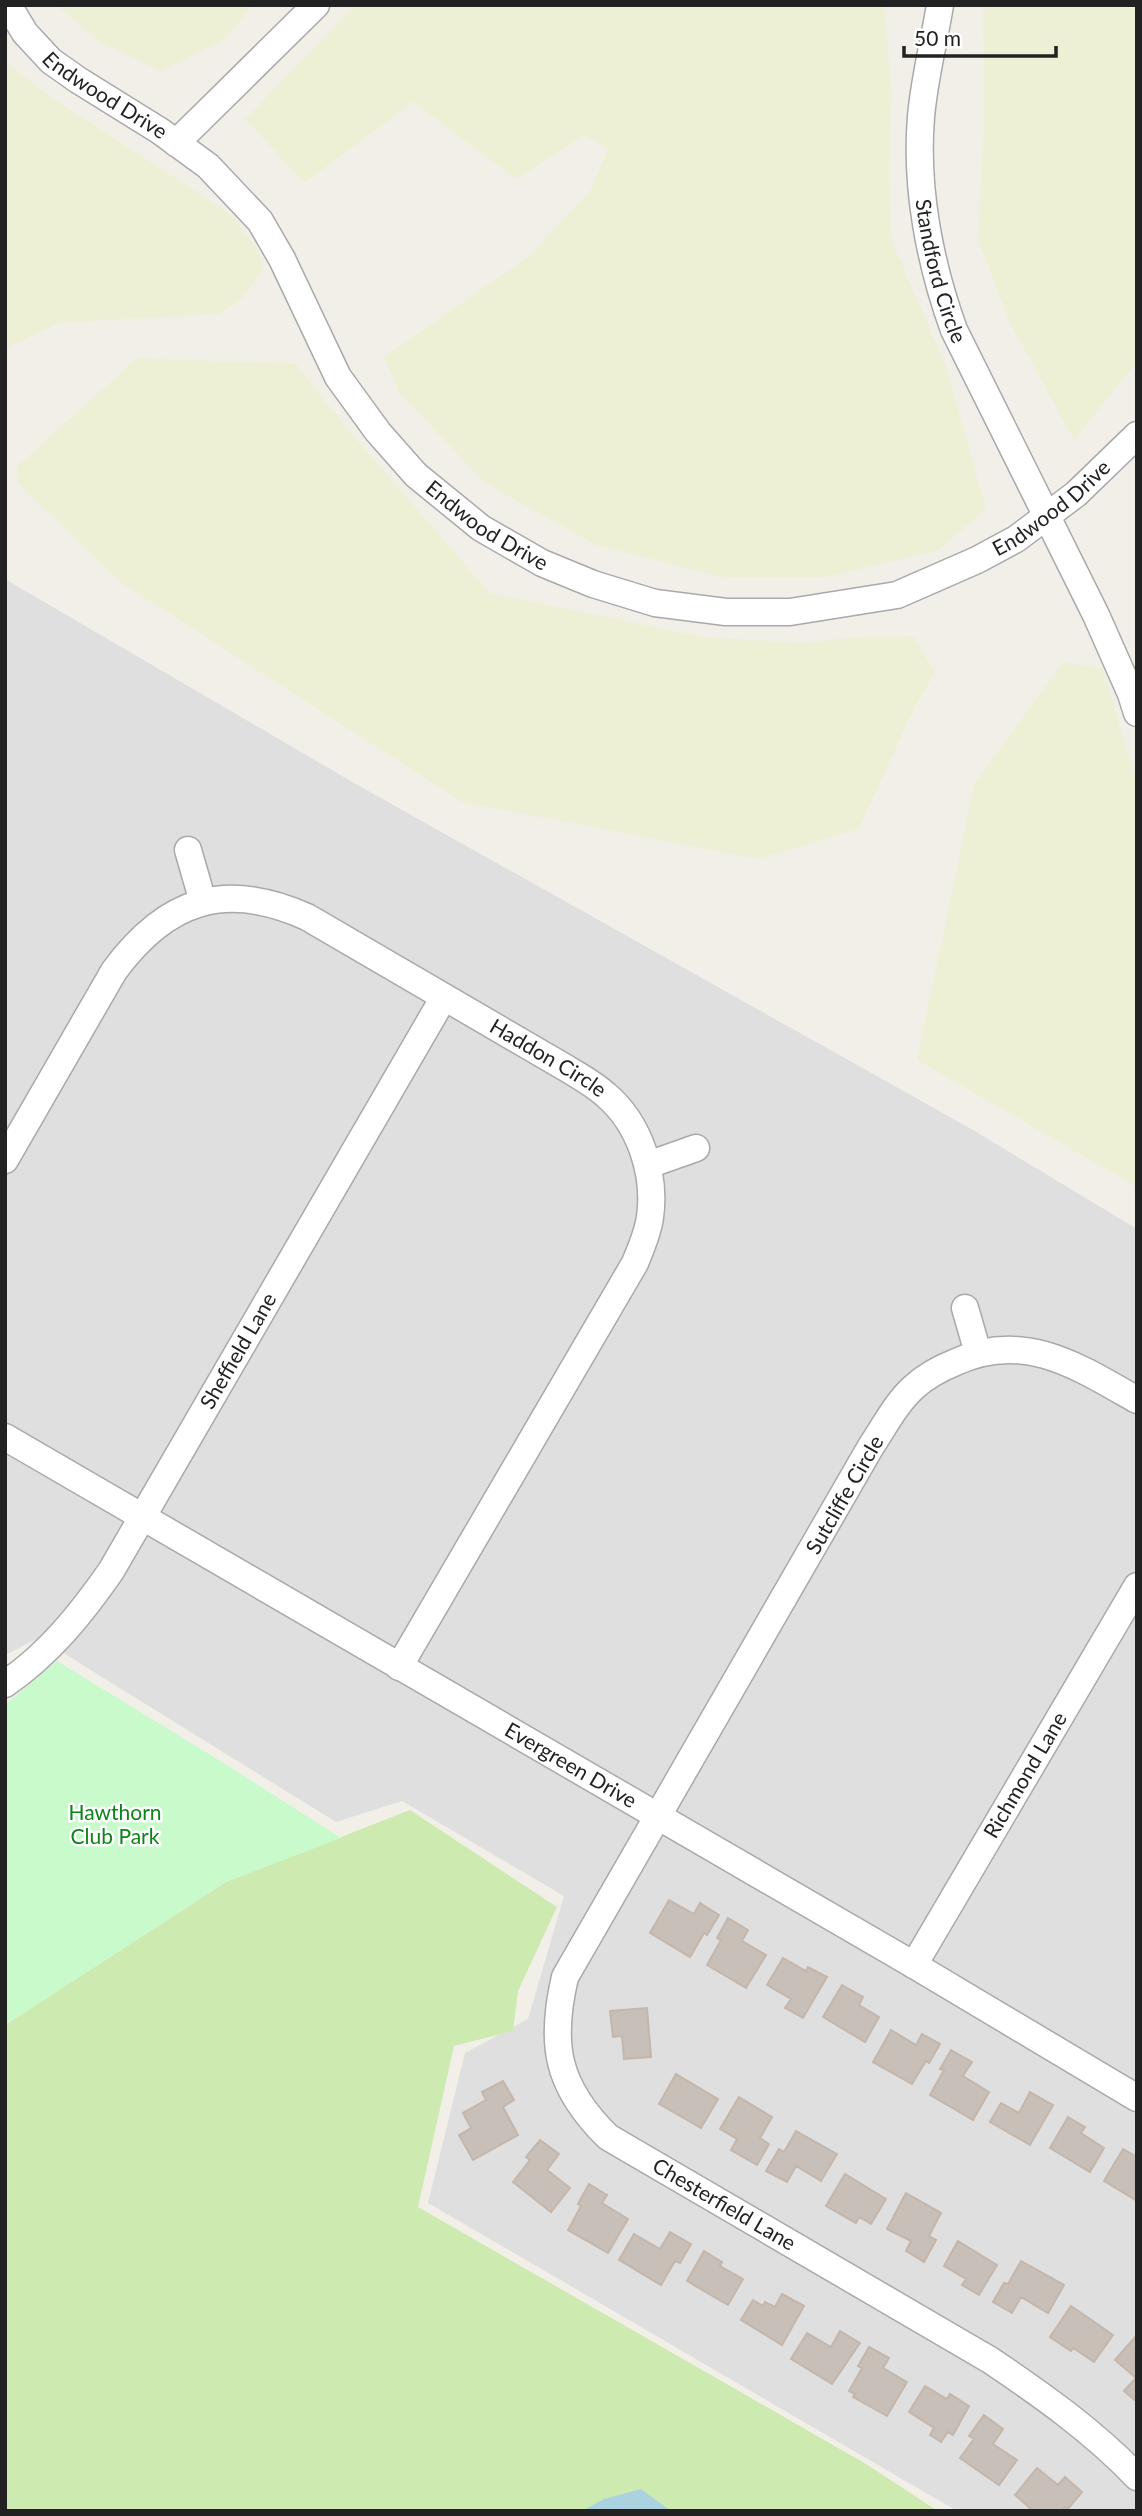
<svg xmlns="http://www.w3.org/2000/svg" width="1142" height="2516" font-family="Lato,sans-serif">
  <rect width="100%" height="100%" fill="#f2efe9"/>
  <!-- residential -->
  <path fill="#e0dfdf" d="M 5,579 L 354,783 L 973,1130 L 1137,1229 L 1137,2511 L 957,2511 L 428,2203 L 465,2053 L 528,2019 L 564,1896 L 402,1801 L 336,1822 L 39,1638 L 5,1655 Z"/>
  <!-- farmland -->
  <path fill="#eef0d5" d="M 56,5 L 253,5 L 225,39 L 161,71 L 100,42 Z
    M 355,5 L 884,5 L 892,95 L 889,169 L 892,241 L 947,369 L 986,509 L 939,550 L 827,577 L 722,577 L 596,545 L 485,483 L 399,393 L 384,357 L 529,256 L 590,191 L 608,149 L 585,135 L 516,179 L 413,102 L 304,183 L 245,119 Z
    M 983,5 L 1137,5 L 1137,362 L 1074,440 L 1009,321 L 978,240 L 984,118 Z
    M 5,61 L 48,95 L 229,213 L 256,246 L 263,269 L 244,297 L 219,314 L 59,323 L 5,349 Z
    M 137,358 L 296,364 L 351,433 L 490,593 L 703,637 L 803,643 L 853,637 L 913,636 L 935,672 L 911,715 L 859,829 L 758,859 L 462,802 L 120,582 L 19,484 L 16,467 Z
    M 1063,662 L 1103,669 L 1137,783 L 1137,1187 L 917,1060 L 974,784 Z"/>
  <!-- grass -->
  <path fill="#cdebb0" d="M 410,1810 L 557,1907 L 518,1991 L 513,2031 L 454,2046 L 418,2207 L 866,2464 L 938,2511 L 5,2511 L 5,2025 L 226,1882 Z"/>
  <!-- park -->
  <path fill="#c8facc" d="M 57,1661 L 222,1762 L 341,1838 L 226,1882 L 5,2025 L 5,1705 Z"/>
  <!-- water -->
  <path fill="#aad3df" d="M 641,2489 L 671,2511 L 582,2511 L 604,2499 Z"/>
  <!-- building -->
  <path fill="#c7bfb8" stroke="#c4b6ab" stroke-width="2" d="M 669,1900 L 694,1914 L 700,1903 L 719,1915 L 707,1935 L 704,1933 L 690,1957 L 650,1933 Z
    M 728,1918 L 748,1930 L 742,1941 L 766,1955 L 746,1988 L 707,1965 L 721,1940 L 717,1938 Z
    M 783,1958 L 806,1971 L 808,1967 L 827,1977 L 803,2018 L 785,2008 L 791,1999 L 767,1985 Z
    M 842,1985 L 863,1997 L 859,2005 L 879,2017 L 865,2042 L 823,2017 Z
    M 647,2008 L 651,2057 L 624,2059 L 622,2036 L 613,2037 L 610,2011 Z
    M 891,2030 L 916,2045 L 922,2034 L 940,2044 L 929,2063 L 926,2061 L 912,2084 L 873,2062 Z
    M 951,2050 L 972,2062 L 963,2076 L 989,2092 L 973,2120 L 930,2095 L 944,2070 L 940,2069 Z
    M 676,2074 L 718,2099 L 701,2128 L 659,2104 Z
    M 503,2081 L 514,2100 L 503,2107 L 518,2135 L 473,2160 L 459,2135 L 471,2128 L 463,2113 L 486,2100 L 482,2092 Z
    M 1030,2092 L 1053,2105 L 1030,2145 L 990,2122 L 1001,2103 L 1019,2113 Z
    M 739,2097 L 772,2117 L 760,2138 L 769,2144 L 757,2165 L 731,2150 L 737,2139 L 720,2129 Z
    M 1068,2117 L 1085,2127 L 1081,2133 L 1104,2148 L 1090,2172 L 1050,2148 Z
    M 796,2131 L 837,2154 L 821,2181 L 796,2166 L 787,2182 L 766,2171 L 779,2149 L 784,2152 Z
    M 540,2140 L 559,2154 L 547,2170 L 570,2188 L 551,2212 L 513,2182 L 530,2160 L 526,2157 Z
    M 1123,2149 L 1137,2157 L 1137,2201 L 1104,2181 Z
    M 845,2174 L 886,2199 L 871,2224 L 859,2217 L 856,2223 L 826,2206 Z
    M 589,2184 L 607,2195 L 602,2203 L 628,2219 L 608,2253 L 568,2230 L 581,2206 L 578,2204 Z
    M 906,2193 L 941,2213 L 929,2236 L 936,2240 L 924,2262 L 906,2251 L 911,2241 L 887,2229 Z
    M 670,2232 L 691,2244 L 680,2263 L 675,2261 L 661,2285 L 619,2260 L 634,2234 L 660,2249 Z
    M 958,2241 L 997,2265 L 979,2295 L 962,2285 L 966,2279 L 944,2266 Z
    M 704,2251 L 722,2262 L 720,2266 L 743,2279 L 728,2305 L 687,2281 Z
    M 1021,2261 L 1064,2285 L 1048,2313 L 1021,2297 L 1012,2313 L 993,2302 L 1004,2283 L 1008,2284 Z
    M 782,2294 L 804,2306 L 782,2345 L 741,2320 L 753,2300 L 763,2306 L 765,2302 L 775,2307 Z
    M 1071,2306 L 1113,2335 L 1094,2362 L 1073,2348 L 1071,2351 L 1050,2337 Z
    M 840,2331 L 860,2343 L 832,2384 L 791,2359 L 807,2333 L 831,2347 Z
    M 1137,2335 L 1137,2402 L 1124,2391 L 1136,2378 L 1115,2360 Z
    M 869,2347 L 889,2358 L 883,2368 L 907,2382 L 887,2416 L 853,2397 L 855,2394 L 849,2391 L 862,2368 L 858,2366 Z
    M 925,2386 L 947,2399 L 950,2394 L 969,2406 L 953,2435 L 948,2432 L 941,2442 L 930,2435 L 934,2428 L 909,2412 Z
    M 984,2415 L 1003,2429 L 993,2444 L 1017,2460 L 999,2485 L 960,2458 L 974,2439 L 969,2436 Z
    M 1037,2468 L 1058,2485 L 1065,2477 L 1082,2492 L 1068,2509 L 1065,2507 L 1062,2511 L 1028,2511 L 1030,2508 L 1015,2495 Z"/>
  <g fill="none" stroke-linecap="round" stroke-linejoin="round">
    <defs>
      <g id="minor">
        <path id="s1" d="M 8,5 L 25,33 L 51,61 L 78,80 L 160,131 L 208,166 L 260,221 L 282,259 L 338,377 L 378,432 L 416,475 L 481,528 L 542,563 L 593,584 L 655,603 L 726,612 L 790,612 L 897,595 L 977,560 L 1016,539 L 1076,494 L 1137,435"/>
        <path id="s2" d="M 940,5 C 934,42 924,80 921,117 C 915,188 930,264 954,330 L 1096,615 L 1131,694 L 1137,713"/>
        <path d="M 176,143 L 316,5"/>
        <path d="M 188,850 L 203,902"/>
        <path id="s3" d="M 5,1160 L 114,971 C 166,900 225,880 307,917 L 566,1068 C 579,1076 594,1084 606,1095 C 640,1124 656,1174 650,1217 C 648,1233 641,1248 635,1263 L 399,1667"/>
        <path d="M 648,1165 L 696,1148"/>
        <path d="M 965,1308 L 978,1353"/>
        <path id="s4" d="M 1137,1400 C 1079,1367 1024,1330 956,1362 C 941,1368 927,1375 914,1387 C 896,1403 884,1427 870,1448 L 565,1977 C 549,2045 557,2087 608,2137 L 990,2360 C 1042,2395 1093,2431 1137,2477"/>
        <path id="s5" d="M 5,1437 L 914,1965 L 1137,2098"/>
        <path id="s6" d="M 5,1684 C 49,1654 81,1614 111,1571 L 444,997"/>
        <path id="s7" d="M 914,1965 L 1137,1586"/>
      </g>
    </defs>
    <!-- minor casing -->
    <use href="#minor" stroke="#a9a9a9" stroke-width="29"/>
    <!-- minor -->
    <use href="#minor" stroke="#fff" stroke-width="26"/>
  </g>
  <g text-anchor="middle" stroke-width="5" stroke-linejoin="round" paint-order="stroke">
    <!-- street labels -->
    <g font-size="21" fill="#222" stroke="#fff">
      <text dy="7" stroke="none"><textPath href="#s1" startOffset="135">Endwood Drive</textPath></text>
      <text dy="7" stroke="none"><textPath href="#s2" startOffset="270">Standford Circle</textPath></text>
      <text dy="7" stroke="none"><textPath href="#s1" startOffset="1332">Endwood Drive</textPath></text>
      <text dy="7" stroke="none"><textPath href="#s1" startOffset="723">Endwood Drive</textPath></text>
      <text dy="7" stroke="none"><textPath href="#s3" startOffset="719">Haddon Circle</textPath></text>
      <text dy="7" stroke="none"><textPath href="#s6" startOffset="410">Sheffield Lane</textPath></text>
      <text transform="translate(845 1495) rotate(-60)" y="7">Sutcliffe Circle</text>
      <text dy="7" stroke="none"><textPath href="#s5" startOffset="654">Evergreen Drive</textPath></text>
      <text dy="7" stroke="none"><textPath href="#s7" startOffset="220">Richmond Lane</textPath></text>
      <text dy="7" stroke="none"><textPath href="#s4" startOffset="1239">Chesterfield Lane</textPath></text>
    </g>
    <!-- park labels -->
    <g font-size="21" fill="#0c8416" stroke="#fff">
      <text x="115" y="1820">Hawthorn<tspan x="115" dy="24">Club Park</tspan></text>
    </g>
  </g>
  <!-- border -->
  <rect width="1142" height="2516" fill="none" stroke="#222222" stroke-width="14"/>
  <!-- scale -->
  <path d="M904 46v10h152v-10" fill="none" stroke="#222222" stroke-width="3.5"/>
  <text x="914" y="46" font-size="21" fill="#222222" stroke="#ffffff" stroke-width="5" paint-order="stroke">50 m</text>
</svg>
